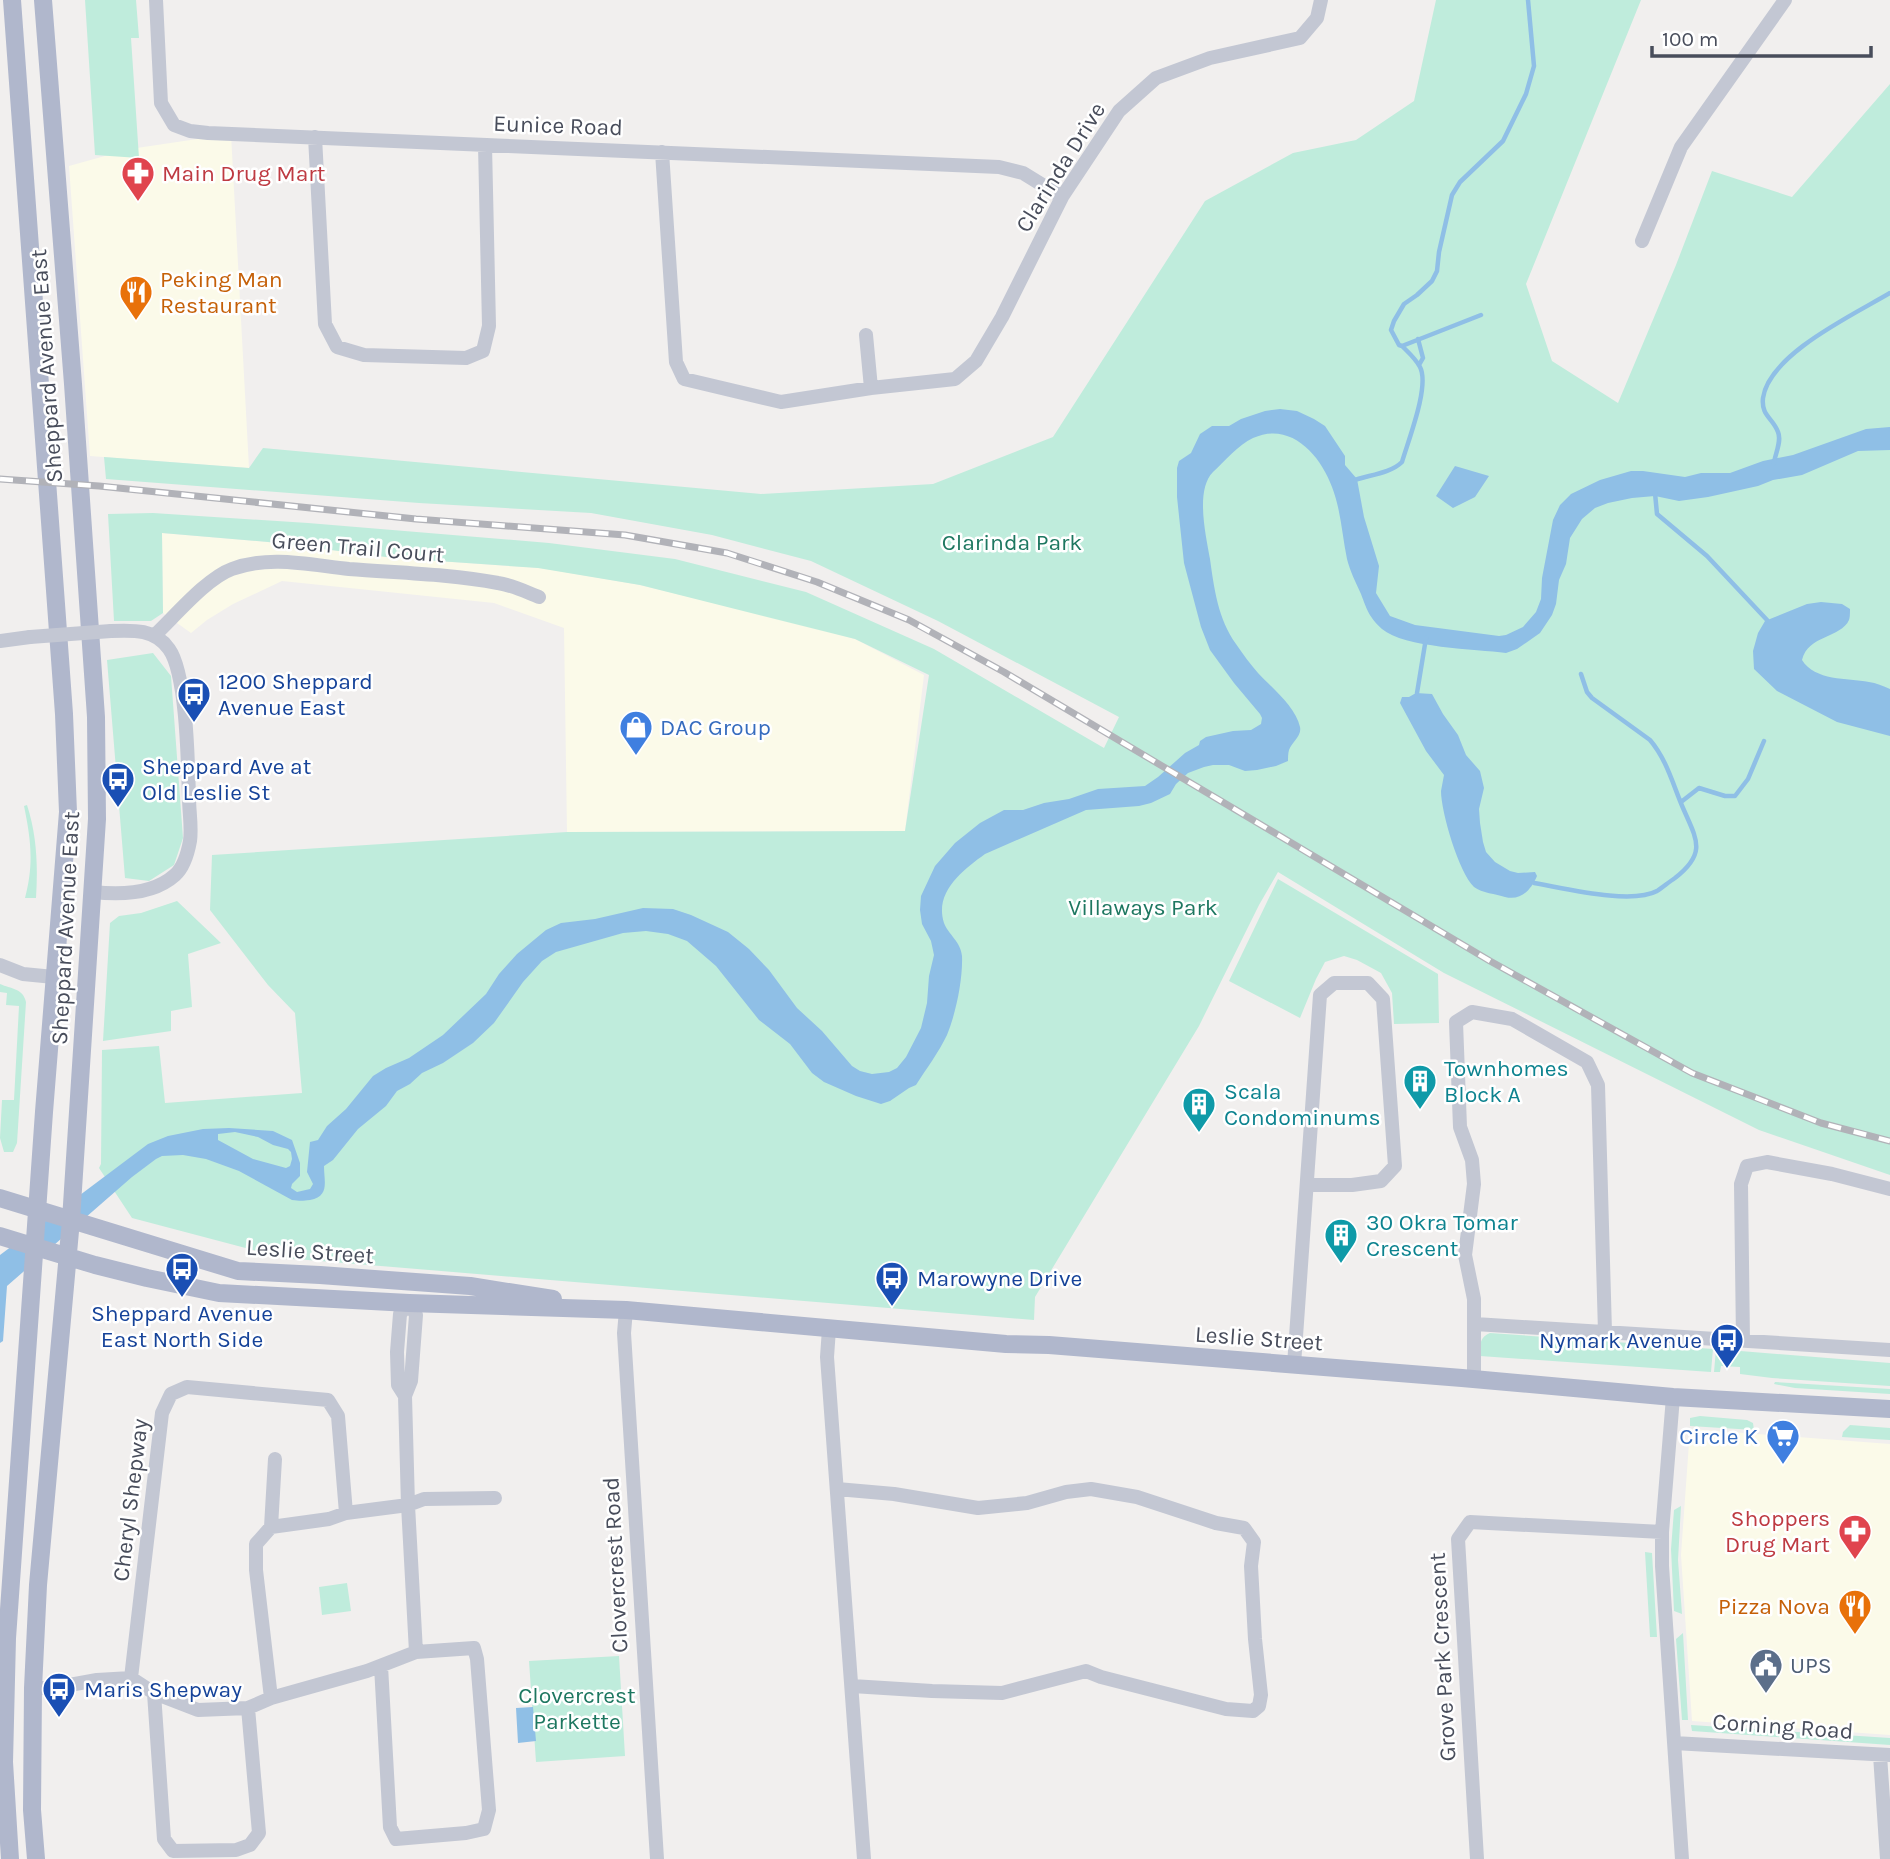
<svg xmlns="http://www.w3.org/2000/svg" width="1890" height="1859" font-family="Karla,sans-serif">
  <rect width="100%" height="100%" fill="#f1efee"/>
  <!-- commercial -->
  <path fill="#fbfae9" d="M 231,134 L 249,468 L 90,456 L 69,166 L 130,149 Z
    M 162,533 L 268,542 L 394,558 L 541,568 L 640,585 L 801,624 L 855,639 L 924,675 L 905,831 L 567,832 L 564,628 L 494,603 L 282,581 L 233,604 L 207,620 L 191,633 L 163,613 Z
    M 1690,1429 L 1890,1444 L 1890,1735 L 1692,1721 L 1681,1555 Z"/>
  <!-- green -->
  <path fill="#bfecdc" d="M 85,0 L 136,0 L 139,38 L 131,38 L 139,158 L 95,155 Z
    M 1436,0 L 1641,0 L 1526,284 L 1552,361 L 1618,403 L 1676,265 L 1712,171 L 1792,197 L 1890,84 L 1890,1175 L 1759,1130 L 1444,973 L 1278,872 L 1259,905 L 1199,1026 L 1035,1297 L 1034,1320 L 284,1258 L 132,1218 L 99,1168 L 101,1164 L 102,1050 L 159,1046 L 165,1103 L 302,1093 L 295,1013 L 268,985 L 210,910 L 212,855 L 567,832 L 905,831 L 929,675 L 855,639 L 640,585 L 538,568 L 394,558 L 268,542 L 162,533 L 163,613 L 151,621 L 114,621 L 108,514 L 153,513 L 308,523 L 549,543 L 675,559 L 806,592 L 934,649 L 1104,748 L 1119,717 L 938,621 L 811,561 L 712,535 L 591,513 L 419,503 L 106,479 L 104,457 L 249,468 L 263,448 L 761,494 L 933,484 L 1053,437 L 1205,201 L 1293,153 L 1356,140 L 1414,101 Z
    M 153,653 L 171,676 L 183,838 L 174,865 L 149,881 L 125,878 L 107,660 Z
    M 27,805 C 37,836 38,866 36,898 L 25,898 C 34,864 31,840 24,806 Z
    M 1278,879 L 1438,974 L 1439,1023 L 1394,1024 L 1392,993 L 1381,973 L 1357,960 L 1344,956 L 1325,962 L 1316,979 L 1300,1018 L 1229,981 Z
    M 177,901 L 221,943 L 188,954 L 192,1007 L 171,1011 L 171,1031 L 103,1041 L 110,923 L 119,916 L 141,913 Z
    M 0,984 C 11,989 23,988 26,1002 L 17,1143 L 13,1152 L 4,1152 L 0,1138 L 2,1100 L 14,1100 L 19,1006 L 6,1005 L 7,993 L 0,992 Z
    M 1490,1333 L 1713,1349 L 1711,1372 L 1480,1356 C 1480,1346 1479,1337 1490,1333 Z
    M 1716,1349 L 1890,1363 L 1890,1386 L 1772,1378 L 1740,1374 L 1740,1367 L 1721,1366 L 1720,1372 L 1714,1372 Z
    M 1775,1382 L 1890,1389 L 1890,1394 L 1795,1388 L 1774,1384 Z
    M 1700,1416 L 1747,1420 L 1753,1423 L 1754,1430 L 1690,1426 L 1690,1418 Z
    M 1850,1425 L 1890,1428 L 1890,1440 L 1842,1437 L 1843,1432 Z
    M 1681,1506 L 1678,1560 L 1682,1614 L 1674,1611 L 1671,1549 L 1674,1510 Z
    M 1645,1552 L 1652,1553 L 1657,1637 L 1650,1637 Z
    M 347,1583 L 351,1611 L 322,1615 L 319,1587 Z
    M 1683,1633 L 1688,1720 L 1682,1720 L 1676,1639 Z
    M 619,1656 L 625,1756 L 536,1762 L 529,1661 Z
    M 1691,1725 L 1890,1738 L 1890,1745 L 1692,1731 Z"/>
  <!-- water -->
  <path fill="#8fbfe6" fill-rule="evenodd" d="M 1280,409 L 1297,411 L 1314,419 L 1325,426 L 1345,456 L 1345,465 L 1357,479 L 1364,517 L 1379,566 L 1376,593 L 1390,616 L 1415,625 L 1499,636 L 1506,635 L 1523,627 L 1536,612 L 1541,599 L 1542,578 L 1553,520 L 1560,505 L 1571,494 L 1600,480 L 1631,471 L 1643,471 L 1685,477 L 1701,473 L 1730,473 L 1763,461 L 1793,455 L 1866,429 L 1890,427 L 1890,450 L 1858,451 L 1802,475 L 1773,480 L 1758,486 L 1708,497 L 1679,501 L 1655,496 L 1632,498 L 1608,503 L 1595,508 L 1582,519 L 1570,538 L 1566,564 L 1559,580 L 1556,604 L 1552,615 L 1540,633 L 1517,649 L 1506,653 C 1476,649 1404,648 1382,629 C 1369,617 1367,610 1361,594 C 1356,583 1350,571 1347,559 C 1342,535 1341,510 1332,487 C 1320,454 1290,421 1253,438 C 1238,445 1225,461 1213,472 C 1195,490 1206,536 1210,559 C 1214,588 1218,619 1236,644 C 1243,654 1250,664 1258,673 C 1271,687 1296,707 1300,727 C 1302,736 1292,742 1289,750 C 1288,754 1288,757 1288,761 L 1276,766 L 1257,770 L 1245,771 L 1229,765 L 1213,765 L 1204,767 L 1188,773 L 1176,784 L 1170,794 L 1151,803 L 1139,806 L 1086,810 L 985,854 C 963,870 934,892 944,923 C 948,934 961,942 962,956 C 963,979 956,1013 947,1035 C 939,1052 926,1069 916,1085 L 909,1088 L 890,1101 L 881,1104 L 856,1096 L 824,1082 L 812,1073 L 790,1044 L 759,1020 L 716,966 L 687,941 L 668,934 L 646,931 L 623,933 L 556,952 L 542,961 L 523,982 L 494,1023 L 473,1043 L 443,1063 L 422,1073 L 410,1084 L 397,1091 L 386,1106 L 358,1129 L 333,1160 L 324,1166 C 324,1182 330,1196 310,1200 C 303,1201 299,1201 292,1200 L 239,1171 L 206,1159 L 183,1155 L 162,1156 L 156,1159 L 132,1177 L 7,1286 L 3,1341 L 0,1343 L 0,1255 L 148,1144 L 168,1136 L 203,1129 L 229,1128 L 273,1131 L 292,1140 L 300,1163 L 300,1176 L 292,1184 L 291,1188 L 297,1192 L 310,1189 L 313,1184 L 307,1172 L 310,1142 L 318,1140 L 327,1126 L 346,1109 L 373,1076 L 386,1068 L 409,1058 L 443,1035 L 486,994 L 499,974 L 517,954 L 546,930 L 561,923 L 595,919 L 643,908 L 673,909 L 691,915 L 728,932 L 749,949 L 769,970 L 797,1008 L 822,1031 L 852,1066 L 860,1071 L 872,1074 L 889,1072 L 897,1068 L 906,1057 L 921,1028 L 927,1003 L 929,976 L 934,955 L 931,941 L 922,924 L 920,910 L 921,896 L 935,866 L 955,843 L 980,823 L 1004,810 L 1023,810 L 1044,803 L 1069,799 L 1098,789 L 1145,786 L 1158,777 L 1185,753 L 1199,745 L 1200,741 L 1206,737 L 1233,731 L 1251,730 L 1261,724 L 1262,718 L 1260,714 L 1234,683 L 1210,650 L 1201,627 L 1184,563 L 1177,497 L 1177,468 L 1179,461 L 1191,453 L 1200,434 L 1212,426 L 1229,426 L 1241,419 L 1265,411 ZM 235,1132 L 258,1137 L 273,1145 L 288,1149 L 291,1152 L 292,1159 L 290,1166 L 286,1168 L 253,1159 L 218,1140 L 218,1134 Z
    M 1455,466 L 1489,476 L 1475,497 L 1453,508 L 1436,496 Z
    M 1821,602 L 1842,604 L 1850,609 C 1850,612 1850,618 1849,620 C 1841,638 1808,635 1802,660 C 1815,681 1847,678 1869,682 C 1876,683 1883,686 1890,689 L 1890,736 L 1837,722 L 1777,691 L 1754,669 L 1753,651 L 1758,633 L 1765,621 L 1807,604 Z
    M 1416,693 L 1432,694 L 1443,714 L 1458,735 L 1466,755 L 1480,771 L 1484,788 L 1479,809 L 1480,823 L 1483,842 L 1486,852 L 1495,862 L 1510,871 L 1518,873 L 1535,872 L 1537,876 C 1531,890 1521,901 1505,897 C 1496,894 1482,893 1474,887 C 1459,873 1441,812 1441,791 C 1442,786 1443,780 1444,775 L 1426,751 L 1400,703 L 1402,697 L 1409,697 Z
    M 533,1707 L 536,1741 L 518,1743 L 516,1708 Z"/>
  <g fill="none" stroke-linecap="round" stroke-linejoin="round">
    <!-- stream -->
    <path stroke="#8fbfe6" stroke-width="4.5" d="M 1418,339 L 1423,358 L 1419,365
      M 1402,346 L 1481,315
      M 1774,463 C 1775,454 1782,441 1778,432 C 1773,418 1761,416 1763,398 C 1769,354 1855,314 1890,293
      M 1352,481 C 1367,475 1390,474 1402,462 C 1408,441 1430,386 1420,367 C 1416,359 1408,352 1402,346 L 1399,345 L 1391,330 L 1394,321 L 1404,304 L 1417,295 L 1432,281 L 1437,271 L 1439,252 L 1452,195 L 1460,182 L 1503,141 L 1526,94 L 1534,66 L 1528,0
      M 1655,493 L 1657,514 L 1707,556 L 1767,620
      M 1417,693 L 1426,638
      M 1681,802 L 1699,788 L 1725,796 L 1735,796 L 1748,779 L 1764,741
      M 1534,883 C 1564,888 1631,905 1657,891 C 1663,887 1669,882 1675,878 C 1707,853 1697,840 1683,808 C 1673,785 1667,760 1650,740 L 1592,698 L 1587,692 L 1581,674"/>
    <!-- minor -->
    <path stroke="#c3c7d3" stroke-width="14" d="M 156,0 L 161,103 L 174,125 L 190,131 L 208,133 L 999,167 L 1023,173 L 1062,197
      M 315,137 L 325,324 L 337,347 L 364,355 L 466,358 L 483,351 L 489,326 L 485,145
      M 662,152 L 676,362 L 684,379 L 781,402 L 871,388 L 955,379 L 976,361 L 1002,317 L 1062,197 L 1119,111 L 1156,78 L 1210,58 L 1300,38 L 1317,18 L 1321,0
      M 1642,241 L 1681,147 L 1785,0
      M 866,335 L 871,388
      M 155,635 C 176,615 207,578 232,569 C 270,555 310,565 349,569 C 399,573 449,574 498,583 C 512,585 526,592 539,597
      M 0,641 L 30,637
      M 93,892 C 120,895 154,894 175,875 C 184,867 188,852 190,841 C 192,827 189,811 189,798 C 188,765 187,674 169,649 C 155,629 134,630 111,631
      M 0,965 L 23,974 L 54,977
      M 626,1310 L 624,1333 L 657,1859
      M 1475,1324 L 1890,1350
      M 829,1329 L 827,1357 L 864,1859
      M 1743,1341 L 1741,1184 L 1747,1166 L 1767,1162 L 1832,1174 L 1890,1189
      M 1294,1365 L 1320,995 L 1334,983 L 1368,983 L 1383,999 L 1395,1166 L 1381,1181 L 1352,1185 L 1307,1185
      M 1474,1379 L 1474,1299 L 1465,1255 L 1474,1184 L 1472,1160 L 1460,1127 L 1456,1022 L 1472,1012 L 1512,1019 L 1587,1062 L 1598,1085 L 1605,1332
      M 1673,1397 L 1662,1532 L 1662,1566 L 1682,1859
      M 837,1489 L 894,1494 L 978,1508 L 1027,1503 L 1066,1492 L 1091,1489 L 1137,1497 L 1216,1523 L 1244,1528 L 1254,1542 L 1251,1566 L 1255,1639 L 1261,1695 L 1259,1706 L 1253,1711 L 1226,1709 L 1101,1677 L 1086,1671 L 1002,1693 L 932,1691 L 852,1686
      M 271,1527 L 275,1459
      M 381,1666 L 390,1827 L 396,1839 L 466,1833 L 484,1829 L 489,1810 L 477,1659 L 474,1648 L 416,1652
      M 131,1678 L 162,1413 L 171,1394 L 187,1387 L 328,1400 L 338,1416 L 346,1513
      M 33,1688 L 53,1688 L 97,1680 L 131,1678 L 154,1693 L 198,1710 L 248,1708 L 271,1698 L 367,1671 L 416,1652 L 408,1505 L 405,1396 L 411,1381 L 416,1315 L 409,1303 L 400,1314 L 397,1352 L 398,1385 L 405,1396
      M 154,1693 L 164,1839 L 173,1851 L 236,1850 L 250,1845 L 259,1833 L 248,1708
      M 271,1698 L 256,1570 L 256,1544 L 271,1527 L 329,1519 L 346,1513 L 408,1505 L 424,1499 L 495,1498
      M 1674,1743 L 1890,1755
      M 1880,1755 L 1887,1859
      M 1477,1859 L 1458,1539 L 1470,1522 L 1662,1532"/>
    <!-- major -->
    <path stroke="#b0b7cc" stroke-width="18" d="M 0,1198 L 238,1271 L 320,1275 L 470,1286 L 553,1299
      M 0,1236 L 95,1265 L 147,1278 L 219,1293 L 409,1303 L 626,1310 L 1006,1344 L 1049,1345 L 1462,1378 L 1673,1397 L 1890,1409
      M 10,1859 L 4,1762 L 7,1638 L 44,1112 L 68,812 L 64,714 L 12,0
      M 36,1859 L 32,1810 L 33,1688 L 38,1585 L 71,1220 L 97,819 L 96,717 L 73,384 L 43,0"/>
    <defs>
      <path id="rail" d="M 0,479 L 99,486 L 416,519 L 625,535 L 727,553 L 817,582 L 909,620 L 1004,672 L 1490,961 L 1692,1073 L 1821,1123 L 1890,1141"/>
    </defs>
    <!-- rail casing -->
    <use href="#rail" stroke="#b1b2b8" stroke-width="7"/>
    <!-- rail -->
    <use href="#rail" stroke="#fff" stroke-width="4.5" stroke-dasharray="13" stroke-linecap="butt"/>
    <!-- minor-bridge -->
    <path stroke="#c3c7d3" stroke-width="14" d="M 30,637 L 111,631"/>
  </g>
  <!-- icons -->
  <defs>
    <symbol id="pharmacy-pin" viewBox="-11 -11 22 30"><path d="M0 17L-7.5 6A9.5 9.5 0 1 1 7.5 6Z" fill="#e0444e" stroke="#fff"/><path d="M-2-6h4v4h4v4h-4v4h-4v-4h-4v-4h4Z" fill="#fff"/></symbol>
    <symbol id="restaurant-pin" viewBox="-11 -11 22 30"><path d="M0 17L-7.5 6A9.5 9.5 0 1 1 7.5 6Z" fill="#e8710a" stroke="#fff"/><path d="M-5-6h1v4h1v-4h1v4h1v-4h1v5L-1.5 .5V6h-2V.5L-5-1ZM5-6V6H3V1.5H1.5Q1.5-4 5-6Z" fill="#fff"/></symbol>
    <symbol id="bus-pin" viewBox="-11 -11 22 30"><path d="M0 17L-7.5 6A9.5 9.5 0 1 1 7.5 6Z" fill="#1a4fb4" stroke="#fff"/><path d="M-5-6H5V4H4V6H2V4H-2V6H-4V4H-5ZM-3.5-4V0h7V-4ZM-3.5 1.2v1.5H-2V1.2ZM2 1.2v1.5H3.5V1.2Z" fill="#fff"/></symbol>
    <symbol id="shop-pin" viewBox="-11 -11 22 30"><path d="M0 17L-7.5 6A9.5 9.5 0 1 1 7.5 6Z" fill="#3f7fe0" stroke="#fff"/><path d="M-5-2.5h2.3a2.7 3.5 0 0 1 5.4 0H5L5.5 6h-11ZM-1.5-2.5h3a1.5 2.3 0 0 0-3 0Z" fill="#fff"/></symbol>
    <symbol id="building-pin" viewBox="-11 -11 22 30"><path d="M0 17L-7.5 6A9.5 9.5 0 1 1 7.5 6Z" fill="#0f9aa8" stroke="#fff"/><path d="M-4-6H4V6H1V3H-1V6H-4ZM-2.5-4.3h1.7v1.8h-1.7ZM.8-4.3h1.7v1.8H.8ZM-2.5-1h1.7V.8h-1.7ZM.8-1h1.7V.8H.8Z" fill="#fff"/></symbol>
    <symbol id="supermarket-pin" viewBox="-11 -11 22 30"><path d="M0 17L-7.5 6A9.5 9.5 0 1 1 7.5 6Z" fill="#3f7fe0" stroke="#fff"/><path d="M-6-5.5h2.5l.6 2H6L4.5 2H-2.5L-4.4-4H-6ZM-1.5 3.2a1.3 1.3 0 1 0 .1 0ZM3 3.2a1.3 1.3 0 1 0 .1 0Z" fill="#fff"/></symbol>
    <symbol id="civic-pin" viewBox="-11 -11 22 30"><path d="M0 17L-7.5 6A9.5 9.5 0 1 1 7.5 6Z" fill="#5c6f8a" stroke="#fff"/><path d="M-.6-6.5H3V-4.5H.6V-3L4-1V1h2V6H-6V1h2V-1L-.6-3ZM-1.2 2.5V6h2.4V2.5Z" fill="#fff"/></symbol>
  </defs>
  <g fill-rule="evenodd">
    <use href="#pharmacy-pin" x="119" y="154" width="38" height="52"/>
    <use href="#restaurant-pin" x="117" y="273" width="38" height="52"/>
    <use href="#bus-pin" x="175" y="675" width="38" height="52"/>
    <use href="#shop-pin" x="617" y="708" width="38" height="52"/>
    <use href="#bus-pin" x="99" y="760" width="38" height="52"/>
    <use href="#building-pin" x="1401" y="1062" width="38" height="52"/>
    <use href="#building-pin" x="1180" y="1085" width="38" height="52"/>
    <use href="#building-pin" x="1322" y="1216" width="38" height="52"/>
    <use href="#bus-pin" x="163" y="1250" width="38" height="52"/>
    <use href="#bus-pin" x="873" y="1259" width="38" height="52"/>
    <use href="#bus-pin" x="1708" y="1321" width="38" height="52"/>
    <use href="#supermarket-pin" x="1764" y="1417" width="38" height="52"/>
    <use href="#pharmacy-pin" x="1836" y="1512" width="38" height="52"/>
    <use href="#restaurant-pin" x="1836" y="1587" width="38" height="52"/>
    <use href="#civic-pin" x="1747" y="1646" width="38" height="52"/>
    <use href="#bus-pin" x="40" y="1670" width="38" height="52"/>
  </g>
  <g text-anchor="middle" stroke-width="5" stroke-linejoin="round" paint-order="stroke">
    <!-- street labels -->
    <g font-size="23" fill="#484d5b" stroke="#fff">
      <text transform="translate(558 125) rotate(2)" y="8">Eunice Road</text>
      <text transform="translate(1060 167) rotate(-58)" y="8">Clarinda Drive</text>
      <text transform="translate(46 366) rotate(-94)" y="8">Sheppard Avenue East</text>
      <text transform="translate(358 547) rotate(5)" y="8">Green Trail Court</text>
      <text transform="translate(65 928) rotate(-87)" y="8">Sheppard Avenue East</text>
      <text transform="translate(310 1251) rotate(4)" y="8">Leslie Street</text>
      <text transform="translate(1259 1338) rotate(4)" y="8">Leslie Street</text>
      <text transform="translate(130 1500) rotate(-83)" y="8">Cheryl Shepway</text>
      <text transform="translate(615 1565) rotate(-93)" y="8">Clovercrest Road</text>
      <text transform="translate(1442 1657) rotate(-93)" y="8">Grove Park Crescent</text>
      <text transform="translate(1783 1726) rotate(4)" y="8">Corning Road</text>
    </g>
    <!-- health labels -->
    <g font-size="23" fill="#be3a42" stroke="#fff" text-anchor="start">
      <text x="162" y="181">Main Drug Mart</text>
      <text x="1830" y="1526" text-anchor="end">Shoppers<tspan x="1830" dy="26">Drug Mart</tspan></text>
    </g>
    <!-- food labels -->
    <g font-size="23" fill="#c56008" stroke="#fff" text-anchor="start">
      <text x="160" y="287">Peking Man<tspan x="160" dy="26">Restaurant</tspan></text>
      <text x="1830" y="1614" text-anchor="end">Pizza Nova</text>
    </g>
    <!-- park labels -->
    <g font-size="23" fill="#1d7760" stroke="#fff">
      <text x="1012" y="550">Clarinda Park</text>
      <text x="1143" y="915">Villaways Park</text>
      <text x="577" y="1703">Clovercrest<tspan x="577" dy="26">Parkette</tspan></text>
    </g>
    <!-- transit labels -->
    <g font-size="23" fill="#164399" stroke="#fff" text-anchor="start">
      <text x="218" y="689">1200 Sheppard<tspan x="218" dy="26">Avenue East</tspan></text>
      <text x="142" y="774">Sheppard Ave at<tspan x="142" dy="26">Old Leslie St</tspan></text>
      <text x="917" y="1286">Marowyne Drive</text>
      <text x="182" y="1321" text-anchor="middle">Sheppard Avenue<tspan x="182" dy="26">East North Side</tspan></text>
      <text x="1702" y="1348" text-anchor="end">Nymark Avenue</text>
      <text x="84" y="1697">Maris Shepway</text>
    </g>
    <!-- shop labels -->
    <g font-size="23" fill="#366cbe" stroke="#fff" text-anchor="start">
      <text x="660" y="735">DAC Group</text>
      <text x="1758" y="1444" text-anchor="end">Circle K</text>
    </g>
    <!-- culture labels -->
    <g font-size="23" fill="#0d838f" stroke="#fff" text-anchor="start">
      <text x="1444" y="1076">Townhomes<tspan x="1444" dy="26">Block A</tspan></text>
      <text x="1224" y="1099">Scala<tspan x="1224" dy="26">Condominums</tspan></text>
      <text x="1366" y="1230">30 Okra Tomar<tspan x="1366" dy="26">Crescent</tspan></text>
    </g>
    <!-- service labels -->
    <g font-size="23" fill="#4e5e75" stroke="#fff" text-anchor="start">
      <text x="1790" y="1673">UPS</text>
    </g>
  </g>
  <!-- scale -->
  <path d="M1652 46v10h219v-10" fill="none" stroke="#484d5b" stroke-width="3.5"/>
  <text x="1662" y="46" font-size="21" fill="#484d5b" stroke="#ffffff" stroke-width="5" paint-order="stroke">100 m</text>
</svg>
